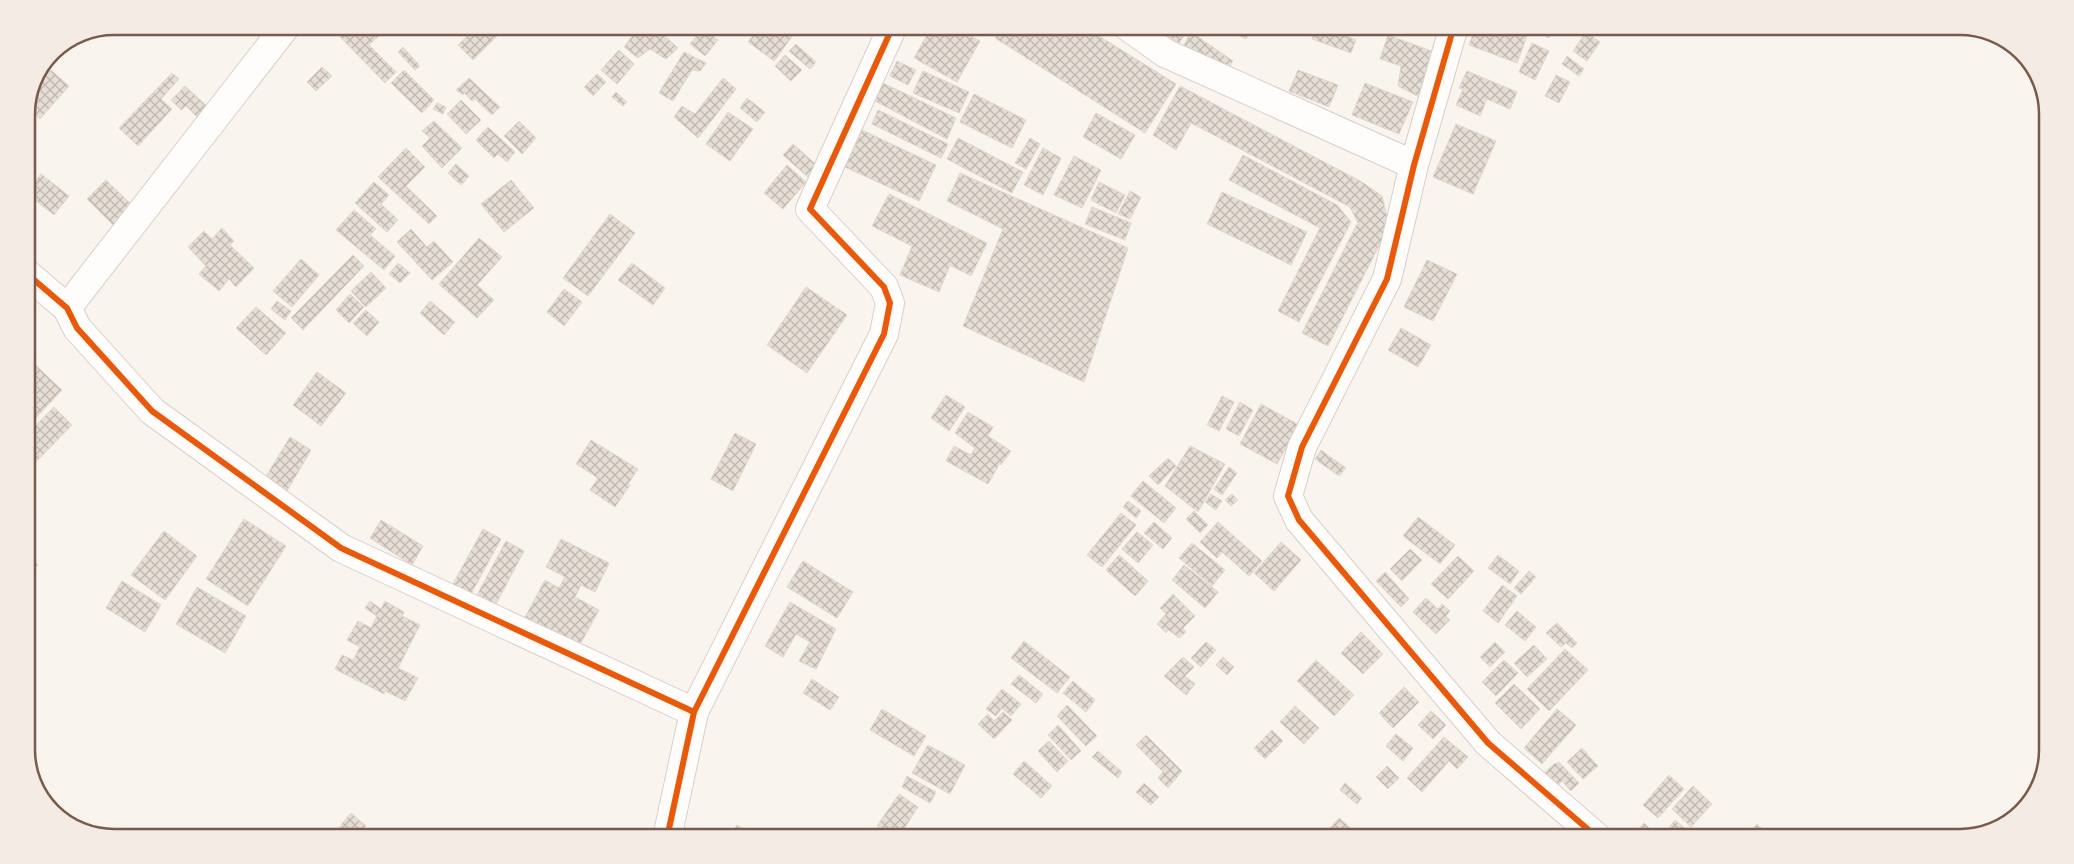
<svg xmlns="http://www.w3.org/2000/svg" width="2074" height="864" font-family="'DejaVu Sans',sans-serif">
  <defs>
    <pattern id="building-cross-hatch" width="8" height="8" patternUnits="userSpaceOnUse" patternTransform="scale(1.25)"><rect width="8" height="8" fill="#e6ddd5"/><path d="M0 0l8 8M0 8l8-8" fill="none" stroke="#bfb6af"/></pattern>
  </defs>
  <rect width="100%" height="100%" fill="#f9f4ee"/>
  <!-- building -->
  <path fill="url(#building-cross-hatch)" stroke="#e2d7d0" d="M 351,26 L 383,26 L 386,29 L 369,45 L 396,72 L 385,83 L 340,37 Z
    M 450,26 L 466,26 L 468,28 L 459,36 Z
    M 477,26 L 507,26 L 473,60 L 458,45 Z
    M 640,26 L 654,26 L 678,48 L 666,59 L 650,49 L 638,58 L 624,47 Z
    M 760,26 L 792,26 L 797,30 L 774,61 L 748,42 Z
    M 932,26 L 953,26 L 980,41 L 957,82 L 914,58 Z
    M 1003,26 L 1083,26 L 1176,84 L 1145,133 L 995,38 Z
    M 1152,26 L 1186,26 L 1189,28 L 1179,43 Z
    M 1221,26 L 1252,26 L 1246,39 Z
    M 1316,26 L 1329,26 L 1328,28 L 1356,40 L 1351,53 L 1312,39 Z
    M 1398,26 L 1423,26 L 1420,35 Z
    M 1476,26 L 1500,26 L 1527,36 L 1517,63 L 1469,45 Z
    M 1535,26 L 1555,26 L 1549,38 L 1533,30 Z
    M 703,28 L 718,40 L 705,56 L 690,44 Z
    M 1191,32 L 1233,61 L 1227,71 L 1184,45 Z
    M 1586,32 L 1600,42 L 1587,61 L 1573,51 Z
    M 1388,35 L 1437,53 L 1425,100 L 1398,86 L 1401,66 L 1380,59 Z
    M 1532,43 L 1549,51 L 1535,80 L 1519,72 Z
    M 796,44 L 816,62 L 810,69 L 789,51 Z
    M 403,47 L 420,66 L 415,70 L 398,52 Z
    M 619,50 L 634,64 L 617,84 L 601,70 Z
    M 684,52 L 706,63 L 700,71 L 692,70 L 673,101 L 659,93 Z
    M 785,55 L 802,70 L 791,81 L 775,66 Z
    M 1567,56 L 1584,69 L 1579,76 L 1562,64 Z
    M 897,61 L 916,70 L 908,85 L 890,76 Z
    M 322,67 L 332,76 L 316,91 L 307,82 Z
    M 51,70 L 69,86 L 40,119 L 27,107 L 37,86 Z
    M 404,70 L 434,100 L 422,113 L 391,83 Z
    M 1298,70 L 1338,85 L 1329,107 L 1289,91 Z
    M 923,71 L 969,92 L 959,113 L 913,93 Z
    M 1467,71 L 1517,92 L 1510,109 L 1487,99 L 1480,116 L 1456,105 L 1463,89 L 1459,88 Z
    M 172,73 L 179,79 L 161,99 L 172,109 L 138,146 L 119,128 Z
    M 597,74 L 606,82 L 593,96 L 584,87 Z
    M 1556,75 L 1570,82 L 1559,103 L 1545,96 Z
    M 469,78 L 500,107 L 492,115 L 475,99 L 472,101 L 464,93 L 463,95 L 456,90 Z
    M 723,78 L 736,89 L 698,138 L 674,117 L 682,106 L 695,114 Z
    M 883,83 L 956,118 L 947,139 L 875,101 Z
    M 1365,83 L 1413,102 L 1399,134 L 1352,115 Z
    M 185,86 L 210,109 L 200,120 L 186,106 L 181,110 L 171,100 Z
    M 1180,86 L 1362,182 L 1382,196 L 1387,217 L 1383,238 L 1328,346 L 1302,333 L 1357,224 L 1359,225 L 1350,207 L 1191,123 L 1176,150 L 1153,135 Z
    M 616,92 L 627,102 L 623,106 L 612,97 Z
    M 974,94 L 1026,120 L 1012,148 L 960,122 Z
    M 747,98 L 765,112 L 757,122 L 740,108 Z
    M 461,100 L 481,120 L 466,134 L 447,114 Z
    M 437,103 L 446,107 L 443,114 L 433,109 Z
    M 878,110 L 948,144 L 941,158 L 872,124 Z
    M 728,112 L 753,129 L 730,161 L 706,144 Z
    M 1096,113 L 1135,135 L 1121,159 L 1083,137 Z
    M 434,121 L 462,148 L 442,168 L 422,146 L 430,138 L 422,131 Z
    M 519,121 L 536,138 L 522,154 L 504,136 Z
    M 1456,124 L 1496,141 L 1473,194 L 1433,177 Z
    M 488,127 L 515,152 L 507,162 L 498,154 L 494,158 L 476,140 Z
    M 862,130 L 936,165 L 919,201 L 845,167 Z
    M 958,138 L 1023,172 L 1012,193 L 947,159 Z
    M 1030,138 L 1040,144 L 1026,169 L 1015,163 Z
    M 793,144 L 819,167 L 809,178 L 783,155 Z
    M 406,148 L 425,167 L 406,186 L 437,216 L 429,224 L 378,177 Z
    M 1043,148 L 1061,158 L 1043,195 L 1024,185 Z
    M 1243,155 L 1337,205 L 1351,222 L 1299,322 L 1278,311 L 1320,228 L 1229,180 Z
    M 1074,156 L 1101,170 L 1082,208 L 1054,195 Z
    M 456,164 L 469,176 L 461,185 L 448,173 Z
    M 787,165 L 806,182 L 783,209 L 764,193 Z
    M 960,173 L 1128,248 L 1084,382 L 963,326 L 1003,229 L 947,201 Z
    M 41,174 L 69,196 L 54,215 L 26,193 Z
    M 106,180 L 133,206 L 114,226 L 87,199 Z
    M 511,180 L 534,208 L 504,232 L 481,204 Z
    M 374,182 L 389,195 L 381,204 L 398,220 L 387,232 L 355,203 Z
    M 1099,182 L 1125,195 L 1116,213 L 1091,200 Z
    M 1130,191 L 1141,197 L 1130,219 L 1118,214 Z
    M 1222,192 L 1307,232 L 1291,265 L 1207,224 Z
    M 889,194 L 987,243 L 971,276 L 950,265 L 939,292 L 900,275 L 912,246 L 872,226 Z
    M 1092,207 L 1131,223 L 1125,240 L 1085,224 Z
    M 354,210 L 376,229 L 370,235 L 395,256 L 384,270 L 336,230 Z
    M 610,214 L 635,233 L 588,296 L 563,278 Z
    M 222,228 L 234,241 L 230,245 L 254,268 L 236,287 L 229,279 L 219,291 L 199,274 L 206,266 L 188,247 L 204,231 L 212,239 Z
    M 411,229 L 427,247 L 434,241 L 453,262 L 432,280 L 397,242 Z
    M 479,238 L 502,257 L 477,285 L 494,300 L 477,318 L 439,284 Z
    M 353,255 L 364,266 L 303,330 L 291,318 Z
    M 301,259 L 319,275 L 292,307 L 273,291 Z
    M 1427,260 L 1457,274 L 1433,321 L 1404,307 Z
    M 398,263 L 410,273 L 400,283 L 389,274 Z
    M 632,263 L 665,288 L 653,305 L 618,280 Z
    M 371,272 L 386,288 L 366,307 L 351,291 Z
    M 806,287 L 847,315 L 807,373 L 767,345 Z
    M 564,289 L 582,302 L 564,326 L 547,312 Z
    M 350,294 L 364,307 L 349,323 L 336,310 Z
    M 277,301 L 291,311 L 285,320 L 271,309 Z
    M 430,301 L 455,322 L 444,335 L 420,313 Z
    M 256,307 L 286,333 L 266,355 L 236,328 Z
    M 366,310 L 379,322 L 367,336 L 353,323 Z
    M 1401,328 L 1431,345 L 1418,367 L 1388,350 Z
    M 27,357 L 62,390 L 32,422 L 26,416 Z
    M 317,372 L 346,393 L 321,426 L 293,405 Z
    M 946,395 L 965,407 L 949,431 L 931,418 Z
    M 1222,396 L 1234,402 L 1219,431 L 1207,425 Z
    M 1240,402 L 1253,410 L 1239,436 L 1226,429 Z
    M 1261,404 L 1299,425 L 1277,464 L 1240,444 Z
    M 54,407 L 72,425 L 28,470 L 26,468 L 26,435 Z
    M 968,412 L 993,427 L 988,436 L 1011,451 L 1001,465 L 1000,463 L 988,484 L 946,461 L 954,446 L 971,455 L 975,448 L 955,433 Z
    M 735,433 L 756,444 L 733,491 L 711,479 Z
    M 290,437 L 311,450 L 287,491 L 265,478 Z
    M 591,440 L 638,469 L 628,484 L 630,485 L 615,507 L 590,490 L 598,478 L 576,464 Z
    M 1190,446 L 1225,464 L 1198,512 L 1165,486 Z
    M 1321,450 L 1346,468 L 1339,476 L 1315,459 Z
    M 1168,458 L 1176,466 L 1158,485 L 1149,476 Z
    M 1229,467 L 1237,473 L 1222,495 L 1214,489 Z
    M 1143,481 L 1176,508 L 1164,523 L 1131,496 Z
    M 1211,494 L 1222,501 L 1216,510 L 1205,502 Z
    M 1232,494 L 1238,500 L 1231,506 L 1225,500 Z
    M 1128,501 L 1141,511 L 1136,518 L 1123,507 Z
    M 1194,511 L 1208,525 L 1200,533 L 1186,519 Z
    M 1121,513 L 1136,525 L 1102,567 L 1087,555 Z
    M 1418,517 L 1455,545 L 1440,564 L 1403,536 Z
    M 244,519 L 286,546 L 248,606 L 206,579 Z
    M 381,520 L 423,546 L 412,565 L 370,538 Z
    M 1154,522 L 1172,538 L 1163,549 L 1144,533 Z
    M 1218,522 L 1262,561 L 1249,576 L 1222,552 L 1217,558 L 1200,542 Z
    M 483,529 L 501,539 L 471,594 L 453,584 Z
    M 164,531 L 197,556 L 165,600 L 131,575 Z
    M 1137,532 L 1153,545 L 1138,563 L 1122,549 Z
    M 561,539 L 609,563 L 595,592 L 581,585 L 575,597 L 599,610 L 577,650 L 523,621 L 545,580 L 559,588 L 565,577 L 546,567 Z
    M 506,541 L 524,551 L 495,606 L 477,595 Z
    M 1281,542 L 1301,560 L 1274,591 L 1254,573 Z
    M 1192,543 L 1225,570 L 1212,586 L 1179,558 Z
    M 1410,549 L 1422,560 L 1402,581 L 1390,569 Z
    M 26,554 L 38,565 L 26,576 Z
    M 1119,555 L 1148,581 L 1135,596 L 1106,570 Z
    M 1498,555 L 1519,571 L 1510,584 L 1488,568 Z
    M 1458,556 L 1474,571 L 1448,599 L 1431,584 Z
    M 803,561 L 853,592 L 837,618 L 787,587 Z
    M 1184,565 L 1218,592 L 1205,608 L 1172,580 Z
    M 1529,571 L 1536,577 L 1521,594 L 1514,588 Z
    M 1385,572 L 1409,599 L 1401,607 L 1376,581 Z
    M 122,581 L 161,605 L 145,632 L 106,608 Z
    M 1502,585 L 1517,596 L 1498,623 L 1483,611 Z
    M 197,587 L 246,616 L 225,653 L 176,624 Z
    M 1173,594 L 1195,616 L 1183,628 L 1186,632 L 1179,638 L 1169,630 L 1166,633 L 1157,624 L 1166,614 L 1160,608 Z
    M 1426,598 L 1438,609 L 1442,604 L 1450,611 L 1446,616 L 1450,620 L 1436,634 L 1413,612 Z
    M 370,601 L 381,609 L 385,601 L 404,612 L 402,616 L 420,625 L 398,668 L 418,678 L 405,701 L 385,691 L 384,694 L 359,681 L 360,680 L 358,681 L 335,669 L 342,655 L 353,660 L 360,647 L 347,640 L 358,621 L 371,628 L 377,616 L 365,608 Z
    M 790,602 L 836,629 L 816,669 L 799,661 L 810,642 L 796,634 L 783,657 L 765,646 Z
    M 1517,611 L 1536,627 L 1525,641 L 1505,625 Z
    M 1557,623 L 1577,643 L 1572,648 L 1566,643 L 1561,647 L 1546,633 Z
    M 1361,632 L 1383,654 L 1363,674 L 1341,653 Z
    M 1024,641 L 1070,677 L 1057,693 L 1011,658 Z
    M 1206,642 L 1216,650 L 1201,667 L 1191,658 Z
    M 1495,642 L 1505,652 L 1490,667 L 1480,657 Z
    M 1534,645 L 1547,659 L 1527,677 L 1514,663 Z
    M 1565,649 L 1588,670 L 1549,711 L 1527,689 Z
    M 1183,657 L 1194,667 L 1185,676 L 1195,684 L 1186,695 L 1164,676 Z
    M 1223,657 L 1234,667 L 1227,675 L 1216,665 Z
    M 1316,660 L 1354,695 L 1334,716 L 1297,681 Z
    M 1504,660 L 1518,673 L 1496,696 L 1482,682 Z
    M 1019,675 L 1043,694 L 1036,703 L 1011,684 Z
    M 812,679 L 839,697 L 830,710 L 803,693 Z
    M 1073,681 L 1095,700 L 1086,712 L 1063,693 Z
    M 1514,684 L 1540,709 L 1521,729 L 1495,703 Z
    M 1404,687 L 1419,702 L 1393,728 L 1379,713 Z
    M 1002,689 L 1021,704 L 1011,716 L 1002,708 L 996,716 L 986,709 Z
    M 1067,705 L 1097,736 L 1086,746 L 1057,716 Z
    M 1295,706 L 1319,728 L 1304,744 L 1280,722 Z
    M 882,709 L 926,736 L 914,756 L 870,730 Z
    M 1557,709 L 1576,725 L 1542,764 L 1524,748 Z
    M 1431,711 L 1446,725 L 1433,739 L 1418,725 Z
    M 1003,712 L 1012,720 L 994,739 L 978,724 L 988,714 L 994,721 Z
    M 1058,725 L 1081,751 L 1071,760 L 1048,735 Z
    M 1272,730 L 1283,741 L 1265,759 L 1254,748 Z
    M 1396,734 L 1413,748 L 1403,761 L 1386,746 Z
    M 1146,735 L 1182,771 L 1168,788 L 1158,778 L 1163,772 L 1136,745 Z
    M 1444,737 L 1468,757 L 1457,769 L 1449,761 L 1422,792 L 1407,778 Z
    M 1049,741 L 1068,761 L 1057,772 L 1038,751 Z
    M 928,745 L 965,765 L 950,794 L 912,773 Z
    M 1582,748 L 1598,766 L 1583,779 L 1567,762 Z
    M 1098,751 L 1122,772 L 1118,778 L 1092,757 Z
    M 1024,761 L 1052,786 L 1041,798 L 1013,774 Z
    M 1559,762 L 1579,783 L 1571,791 L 1562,781 L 1554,789 L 1542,775 L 1555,763 L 1556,764 Z
    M 1387,766 L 1399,778 L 1388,789 L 1376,777 Z
    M 1669,775 L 1684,789 L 1658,818 L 1643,805 Z
    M 907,776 L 936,792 L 930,803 L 902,787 Z
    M 1144,783 L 1159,797 L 1151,805 L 1136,792 Z
    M 1345,783 L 1362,798 L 1357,804 L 1340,790 Z
    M 1693,786 L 1712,804 L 1691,827 L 1672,809 Z
    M 899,794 L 918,807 L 898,838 L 894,838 L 877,826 Z
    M 351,813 L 366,826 L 356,838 L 330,838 Z
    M 1339,818 L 1359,835 L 1356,838 L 1341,838 L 1330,828 Z
    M 1675,820 L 1689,832 L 1684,838 L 1661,838 Z
    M 1644,823 L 1655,834 L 1651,838 L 1630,838 Z
    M 1757,824 L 1771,837 L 1771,838 L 1759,838 L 1751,830 Z
    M 737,825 L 759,838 L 729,838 Z"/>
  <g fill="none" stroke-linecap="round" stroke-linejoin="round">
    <defs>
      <path id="minor" d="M 1127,26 L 1165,53 L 1414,165
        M 1454,26 L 1414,165 L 1387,279 L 1302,447 L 1288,496 L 1299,520 L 1488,743 L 1598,838
        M 26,273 L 67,308 L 77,328 L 152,411 L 341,548 L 694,712
        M 67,308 L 286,26
        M 667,838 L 694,712 L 884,334 L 890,303 L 884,287 L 810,209 L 893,26"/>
    </defs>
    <!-- minor casing -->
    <use href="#minor" stroke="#d8d0ca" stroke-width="30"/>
    <!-- minor -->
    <use href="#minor" stroke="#fefdfc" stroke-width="28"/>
    <defs>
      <path id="cycleway" d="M 1454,26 L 1414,165 L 1387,279 L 1302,447 L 1288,496 L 1299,520 L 1488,743 L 1598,838
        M 26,273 L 67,308 L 77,328 L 152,411 L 341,548 L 694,712
        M 667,838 L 694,712 L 884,334 L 890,303 L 884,287 L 810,209 L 893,26"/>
    </defs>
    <!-- cycleway casing -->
    <use href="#cycleway" stroke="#fff9f1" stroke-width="9"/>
    <!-- cycleway -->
    <use href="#cycleway" stroke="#e8590c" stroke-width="6"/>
  </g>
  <!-- crop -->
  <path d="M0 0H2074V864H0ZM114 35H1960A79 79 0 0 1 2039 114V750A79 79 0 0 1 1960 829H114A79 79 0 0 1 35 750V114A79 79 0 0 1 114 35Z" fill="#f4ece4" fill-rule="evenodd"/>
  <path fill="none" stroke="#7a5a4b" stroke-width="2.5" d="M114 35H1960A79 79 0 0 1 2039 114V750A79 79 0 0 1 1960 829H114A79 79 0 0 1 35 750V114A79 79 0 0 1 114 35Z"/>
</svg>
